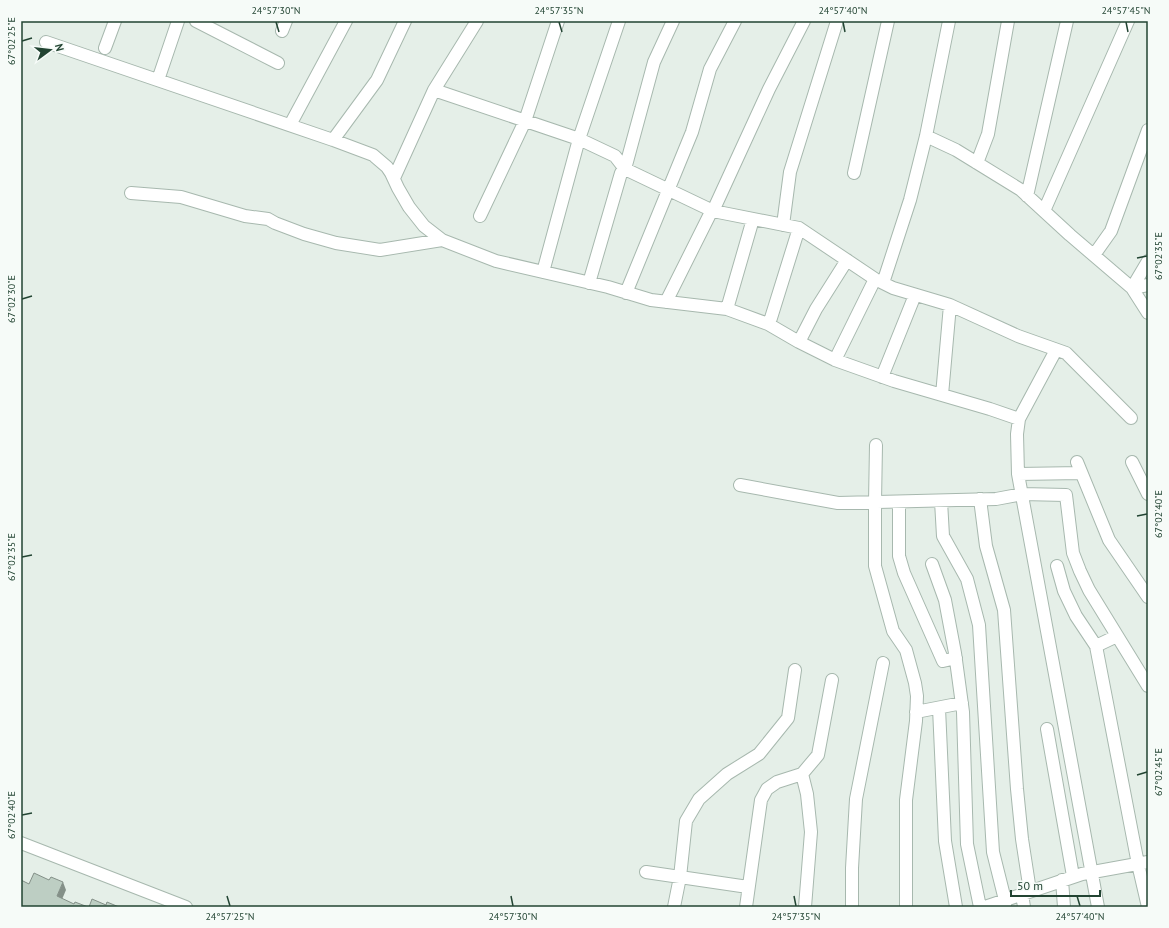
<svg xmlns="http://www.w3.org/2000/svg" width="1169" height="928" font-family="'PT Sans',sans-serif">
  <rect width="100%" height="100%" fill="#e5efe8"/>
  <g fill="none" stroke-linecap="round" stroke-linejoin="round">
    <defs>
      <path id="minor" d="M 196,21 L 278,63
        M 282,31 L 286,21
        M 46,42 L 333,140 L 373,155 L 387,167 L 391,173 L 398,188 L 409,207 L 424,226 L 442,240 L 496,261 L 608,287 L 651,300 L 727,309 L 768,324 L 799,342 L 835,360 L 894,381 L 990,409 L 1019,419
        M 105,48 L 115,21
        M 158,80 L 178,21
        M 434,90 L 579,139 L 615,156 L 625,169 L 713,211 L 799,228 L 875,279 L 893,288 L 950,305 L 1018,336 L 1066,353 L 1131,418
        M 290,125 L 346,21
        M 926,136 L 956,150 L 1021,190 L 1070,235 L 1132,288 L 1148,313
        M 333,140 L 377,80 L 405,21
        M 977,163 L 988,134 L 1008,21
        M 625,169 L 654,62 L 673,21
        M 854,173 L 888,21
        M 394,178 L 434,90 L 477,21
        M 131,193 L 181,197 L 245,216 L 268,219 L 275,223 L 304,234 L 336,243 L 380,250 L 442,240
        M 1027,196 L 1067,21
        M 713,211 L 769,89 L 804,21
        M 1044,211 L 1128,21
        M 480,216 L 525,121 L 558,21
        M 783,225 L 790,172 L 837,21
        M 1094,255 L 1111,231 L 1148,130
        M 543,272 L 579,139 L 619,21
        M 589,283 L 621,173
        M 883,283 L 910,200 L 926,136 L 949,21
        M 1132,288 L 1148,261
        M 1132,288 L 1148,285
        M 626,293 L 692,132 L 710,69 L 735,21
        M 666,302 L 709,216
        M 727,309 L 753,219
        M 768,324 L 771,318 L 799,228
        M 799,342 L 816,309 L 847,260
        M 1056,350 L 1019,419 L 1017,434 L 1018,474 L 1098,907
        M 835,360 L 875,279
        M 882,377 L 915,295
        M 942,395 L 950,305
        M 876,445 L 875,502 L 875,566 L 893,631 L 906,650 L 915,683 L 917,696 L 916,721 L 906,800 L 906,907
        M 1077,462 L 1109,540 L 1148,597
        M 1132,462 L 1148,494
        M 1018,474 L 1081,473
        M 740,485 L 838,503 L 996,499 L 1022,494 L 1066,495 L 1073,553 L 1080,571 L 1089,590 L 1148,686
        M 980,499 L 986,546 L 1004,610 L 1017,789 L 1022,839 L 1030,891
        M 941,501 L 943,536 L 967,579 L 979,625 L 993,852 L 1005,900 L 1005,907
        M 899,502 L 899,556 L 904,573 L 943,661 L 956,658
        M 932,564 L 945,600 L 955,653 L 963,712 L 967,844 L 980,907
        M 1057,566 L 1064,591 L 1076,616 L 1096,646
        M 1117,636 L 1096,646 L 1138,864 L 1148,907
        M 939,708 L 945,841 L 956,907
        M 916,712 L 962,703
        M 1047,729 L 1073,876
        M 802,774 L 807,794 L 811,832 L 805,907
        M 21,843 L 186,907
        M 646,872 L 748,887
        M 1062,880 L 1064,907
        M 1022,894 L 1024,907
        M 674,907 L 680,877 L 686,821 L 699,799 L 727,774 L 759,754 L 788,718 L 795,670
        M 746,907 L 761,800 L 767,789 L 777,782 L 802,774 L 818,755 L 832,680
        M 852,907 L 852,868 L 856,799 L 883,663
        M 985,907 L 1082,874 L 1148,862"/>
    </defs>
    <!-- minor casing -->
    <use href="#minor" stroke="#a7b8ae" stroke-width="14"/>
    <!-- minor -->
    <use href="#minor" stroke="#fff" stroke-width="12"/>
  </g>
  <!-- shaded-wall -->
  <path fill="#849088" d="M 63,882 L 66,890 L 60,904 L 57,896 Z"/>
  <!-- building -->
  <path fill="#bdcec3" stroke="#849088" d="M 34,873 L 49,880 L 51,877 L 63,882 L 57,896 L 74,904 L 75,902 L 88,907 L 21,907 L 21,880 L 29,884 Z
    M 92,899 L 106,905 L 107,902 L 119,907 L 89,907 Z"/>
  <!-- ticks -->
  <path fill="none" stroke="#224432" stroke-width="1.5" d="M 276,22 L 279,32M 559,22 L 562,32M 843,22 L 845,32M 1126,22 L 1128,32M 22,41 L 32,38M 1137,258 L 1147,256M 22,299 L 32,296M 1137,516 L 1147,514M 22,557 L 32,555M 1137,775 L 1147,772M 22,815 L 32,813M 227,896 L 230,906M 511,896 L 513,906M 794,896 L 796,906M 1077,896 L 1080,906"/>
  <!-- border -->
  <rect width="1169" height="928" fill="none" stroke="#f6fbf8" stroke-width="44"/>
  <!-- north arrow -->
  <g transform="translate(50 50) rotate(75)" stroke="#f6fbf8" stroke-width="3" paint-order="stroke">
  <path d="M0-3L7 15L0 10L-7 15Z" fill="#224432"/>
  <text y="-6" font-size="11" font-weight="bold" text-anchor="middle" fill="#224432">N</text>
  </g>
  <!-- scale -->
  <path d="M1011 890v6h89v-6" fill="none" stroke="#224432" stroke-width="2"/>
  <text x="1017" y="890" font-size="12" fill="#224432" stroke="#f6fbf8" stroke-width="3" paint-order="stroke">50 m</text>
  <rect x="22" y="22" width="1125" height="884" fill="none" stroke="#224432" stroke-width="1.5"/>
  <g font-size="10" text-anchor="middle" fill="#224432">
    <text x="276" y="14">24°57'30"N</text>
    <text x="559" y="14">24°57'35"N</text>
    <text x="843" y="14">24°57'40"N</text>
    <text x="1126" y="14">24°57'45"N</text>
    <text transform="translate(11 41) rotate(-90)" y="4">67°02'25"E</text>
    <text transform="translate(1158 256) rotate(-90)" y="4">67°02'35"E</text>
    <text transform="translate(11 299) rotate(-90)" y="4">67°02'30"E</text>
    <text transform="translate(1158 514) rotate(-90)" y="4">67°02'40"E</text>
    <text transform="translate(11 557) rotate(-90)" y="4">67°02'35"E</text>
    <text transform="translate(1158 772) rotate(-90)" y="4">67°02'45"E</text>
    <text transform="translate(11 815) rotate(-90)" y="4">67°02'40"E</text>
    <text x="230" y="920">24°57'25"N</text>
    <text x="513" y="920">24°57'30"N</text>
    <text x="796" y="920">24°57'35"N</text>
    <text x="1080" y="920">24°57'40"N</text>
  </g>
</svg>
